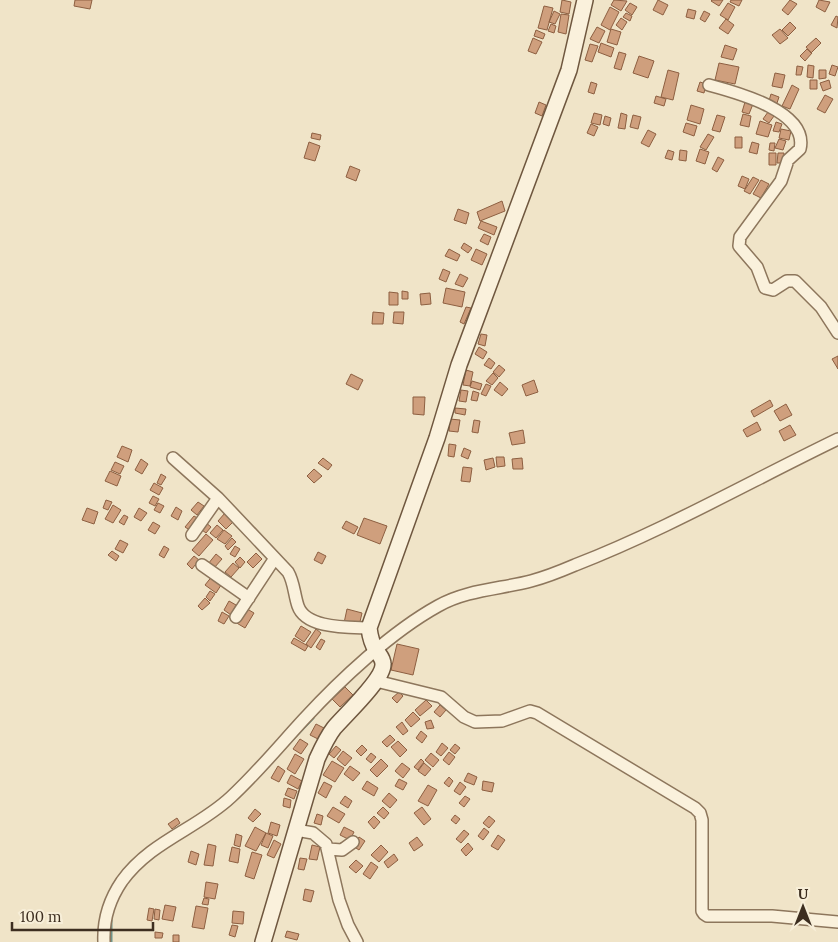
<svg xmlns="http://www.w3.org/2000/svg" width="838" height="942" font-family="Lora,serif">
  <rect width="100%" height="100%" fill="#f0e4c8"/>
  <g fill="none" stroke-linecap="round" stroke-linejoin="round">
    <!-- stream -->
    <path stroke="#6f938a" stroke-width="3" d="M 290,742 L 313,718
      M 111,920 L 111,942"/>
  </g>
  <!-- building -->
  <path fill="#cf9f7d" stroke="#8d5f41" d="M 75,0 L 92,0 L 90,9 L 74,6 Z
    M 562,0 L 571,2 L 569,14 L 560,12 Z
    M 614,0 L 627,1 L 621,11 L 611,5 Z
    M 658,0 L 668,5 L 663,15 L 653,10 Z
    M 712,0 L 723,0 L 719,6 L 711,1 Z
    M 731,0 L 742,0 L 739,6 L 730,2 Z
    M 790,0 L 797,4 L 788,15 L 782,10 Z
    M 819,0 L 830,2 L 825,12 L 816,7 Z
    M 630,3 L 637,7 L 632,15 L 625,10 Z
    M 728,3 L 735,7 L 728,20 L 720,15 Z
    M 544,6 L 553,8 L 547,30 L 538,28 Z
    M 610,7 L 619,12 L 610,30 L 601,25 Z
    M 688,9 L 696,11 L 694,19 L 686,17 Z
    M 554,11 L 560,14 L 555,24 L 549,22 Z
    M 704,11 L 710,14 L 705,22 L 700,19 Z
    M 626,13 L 632,16 L 630,21 L 623,17 Z
    M 561,14 L 569,15 L 566,34 L 558,32 Z
    M 836,16 L 838,17 L 837,28 L 831,25 Z
    M 621,18 L 627,22 L 622,30 L 616,25 Z
    M 726,19 L 734,25 L 728,34 L 719,28 Z
    M 790,22 L 796,28 L 788,36 L 782,30 Z
    M 551,24 L 556,26 L 554,33 L 548,31 Z
    M 597,27 L 605,31 L 599,43 L 590,39 Z
    M 611,29 L 621,32 L 617,45 L 607,42 Z
    M 780,29 L 788,38 L 780,44 L 772,35 Z
    M 536,30 L 545,34 L 543,39 L 534,36 Z
    M 533,38 L 542,42 L 536,54 L 528,51 Z
    M 816,38 L 821,43 L 811,53 L 806,47 Z
    M 601,43 L 614,48 L 611,57 L 598,52 Z
    M 590,44 L 598,46 L 592,62 L 585,60 Z
    M 725,45 L 737,49 L 733,60 L 721,57 Z
    M 807,49 L 812,53 L 805,61 L 800,56 Z
    M 619,52 L 626,54 L 621,70 L 614,68 Z
    M 639,56 L 654,61 L 648,78 L 633,73 Z
    M 719,63 L 739,67 L 735,84 L 715,80 Z
    M 808,65 L 814,66 L 813,78 L 807,77 Z
    M 832,65 L 838,67 L 835,76 L 829,74 Z
    M 797,66 L 803,67 L 801,75 L 796,75 Z
    M 668,70 L 679,73 L 673,100 L 661,97 Z
    M 819,70 L 826,70 L 826,78 L 819,79 Z
    M 775,73 L 785,75 L 782,88 L 772,86 Z
    M 810,80 L 817,80 L 817,89 L 810,89 Z
    M 829,80 L 831,88 L 823,91 L 820,83 Z
    M 591,82 L 597,84 L 594,94 L 588,92 Z
    M 700,82 L 706,84 L 704,93 L 697,91 Z
    M 792,85 L 799,89 L 790,109 L 782,106 Z
    M 771,94 L 779,97 L 776,106 L 768,104 Z
    M 825,95 L 833,99 L 825,113 L 817,109 Z
    M 656,96 L 666,99 L 664,106 L 654,103 Z
    M 539,102 L 546,105 L 542,116 L 535,113 Z
    M 745,102 L 753,104 L 749,114 L 742,112 Z
    M 691,105 L 704,109 L 700,124 L 687,120 Z
    M 768,112 L 774,116 L 769,123 L 763,119 Z
    M 594,113 L 602,115 L 600,125 L 591,123 Z
    M 621,113 L 627,115 L 625,129 L 618,128 Z
    M 743,114 L 751,116 L 749,127 L 740,125 Z
    M 633,115 L 641,117 L 638,129 L 630,127 Z
    M 717,115 L 725,117 L 720,132 L 712,130 Z
    M 605,116 L 611,118 L 609,126 L 603,124 Z
    M 760,121 L 772,125 L 768,137 L 756,134 Z
    M 776,122 L 782,124 L 779,132 L 773,131 Z
    M 686,123 L 697,126 L 694,136 L 683,132 Z
    M 591,124 L 598,127 L 594,136 L 587,133 Z
    M 781,129 L 791,131 L 789,140 L 779,138 Z
    M 648,130 L 656,134 L 649,147 L 641,143 Z
    M 312,133 L 321,135 L 320,140 L 311,138 Z
    M 708,134 L 714,137 L 706,150 L 700,147 Z
    M 735,137 L 742,137 L 742,148 L 735,148 Z
    M 779,139 L 786,141 L 783,150 L 775,148 Z
    M 309,142 L 320,146 L 315,161 L 304,158 Z
    M 752,142 L 759,144 L 757,154 L 749,152 Z
    M 770,143 L 775,143 L 774,151 L 769,150 Z
    M 700,149 L 709,152 L 705,164 L 696,161 Z
    M 668,150 L 674,152 L 672,160 L 665,158 Z
    M 680,150 L 687,151 L 686,161 L 679,160 Z
    M 769,153 L 776,153 L 776,165 L 769,165 Z
    M 778,153 L 784,153 L 783,163 L 777,163 Z
    M 718,157 L 724,160 L 717,172 L 712,169 Z
    M 350,166 L 360,170 L 356,181 L 346,177 Z
    M 742,176 L 749,179 L 745,189 L 738,186 Z
    M 753,177 L 759,180 L 750,194 L 744,191 Z
    M 761,180 L 769,184 L 761,198 L 753,194 Z
    M 502,201 L 505,211 L 480,221 L 477,212 Z
    M 458,209 L 469,213 L 466,224 L 454,220 Z
    M 481,221 L 497,227 L 494,235 L 478,228 Z
    M 484,234 L 491,237 L 488,245 L 480,241 Z
    M 464,243 L 472,248 L 468,253 L 461,248 Z
    M 449,249 L 460,255 L 457,261 L 445,256 Z
    M 476,249 L 487,254 L 482,265 L 471,260 Z
    M 443,269 L 450,272 L 446,282 L 439,279 Z
    M 460,274 L 468,278 L 463,287 L 455,284 Z
    M 446,288 L 465,292 L 462,307 L 443,303 Z
    M 402,291 L 408,292 L 408,299 L 402,299 Z
    M 389,292 L 398,293 L 398,305 L 389,305 Z
    M 430,293 L 431,304 L 421,305 L 420,294 Z
    M 466,307 L 471,308 L 464,324 L 460,322 Z
    M 373,312 L 384,313 L 383,324 L 372,324 Z
    M 394,312 L 404,312 L 403,324 L 393,323 Z
    M 481,334 L 487,335 L 485,346 L 478,344 Z
    M 479,347 L 487,352 L 483,359 L 475,354 Z
    M 838,356 L 838,369 L 832,359 Z
    M 489,358 L 495,363 L 491,369 L 484,365 Z
    M 499,365 L 505,370 L 499,377 L 493,372 Z
    M 466,370 L 473,372 L 470,386 L 463,385 Z
    M 493,373 L 498,378 L 492,385 L 486,381 Z
    M 351,374 L 363,380 L 358,390 L 346,384 Z
    M 534,380 L 538,392 L 526,396 L 522,385 Z
    M 472,381 L 482,384 L 480,390 L 470,387 Z
    M 500,382 L 508,389 L 502,396 L 494,390 Z
    M 486,384 L 491,386 L 486,396 L 481,394 Z
    M 461,390 L 468,391 L 466,402 L 459,401 Z
    M 473,391 L 479,393 L 477,401 L 471,400 Z
    M 413,397 L 425,397 L 424,415 L 413,414 Z
    M 770,400 L 773,406 L 754,417 L 751,411 Z
    M 786,404 L 792,415 L 780,421 L 774,411 Z
    M 455,408 L 466,409 L 465,415 L 455,413 Z
    M 450,419 L 460,420 L 458,432 L 449,431 Z
    M 474,420 L 480,421 L 478,433 L 472,432 Z
    M 757,422 L 761,430 L 747,437 L 743,430 Z
    M 790,425 L 796,435 L 784,441 L 779,431 Z
    M 523,430 L 525,443 L 512,445 L 509,433 Z
    M 449,444 L 456,445 L 454,457 L 448,456 Z
    M 122,446 L 132,450 L 128,462 L 117,457 Z
    M 464,448 L 471,451 L 468,459 L 461,456 Z
    M 496,457 L 504,457 L 505,466 L 497,467 Z
    M 323,458 L 332,465 L 328,470 L 318,463 Z
    M 493,458 L 495,467 L 486,470 L 484,460 Z
    M 522,458 L 523,469 L 513,469 L 512,459 Z
    M 141,459 L 148,464 L 142,474 L 135,470 Z
    M 115,462 L 124,466 L 120,474 L 111,470 Z
    M 463,467 L 472,468 L 470,482 L 461,481 Z
    M 314,469 L 322,476 L 314,483 L 307,476 Z
    M 110,471 L 121,476 L 117,486 L 105,481 Z
    M 161,474 L 166,477 L 161,485 L 157,483 Z
    M 154,483 L 163,488 L 159,495 L 150,490 Z
    M 153,496 L 159,499 L 155,506 L 149,503 Z
    M 106,500 L 112,502 L 108,510 L 103,508 Z
    M 198,502 L 204,506 L 197,515 L 191,510 Z
    M 158,503 L 164,506 L 160,513 L 154,510 Z
    M 113,505 L 121,510 L 113,523 L 105,519 Z
    M 176,507 L 182,511 L 178,520 L 171,516 Z
    M 87,508 L 98,512 L 94,524 L 82,520 Z
    M 139,508 L 147,513 L 141,521 L 134,517 Z
    M 225,513 L 234,521 L 226,529 L 218,521 Z
    M 124,515 L 128,517 L 124,525 L 119,522 Z
    M 194,516 L 199,519 L 191,531 L 185,527 Z
    M 364,518 L 387,526 L 380,544 L 357,535 Z
    M 204,521 L 211,527 L 206,533 L 198,527 Z
    M 346,521 L 358,527 L 354,534 L 342,528 Z
    M 153,522 L 160,526 L 155,534 L 148,530 Z
    M 217,525 L 223,530 L 216,538 L 210,533 Z
    M 224,530 L 232,536 L 225,544 L 217,539 Z
    M 206,534 L 213,540 L 199,556 L 192,550 Z
    M 232,538 L 236,542 L 228,550 L 225,546 Z
    M 120,540 L 128,544 L 123,553 L 115,549 Z
    M 164,546 L 169,549 L 164,558 L 159,555 Z
    M 235,546 L 240,549 L 235,557 L 230,554 Z
    M 112,551 L 119,556 L 116,561 L 108,555 Z
    M 318,552 L 326,556 L 322,564 L 314,560 Z
    M 256,553 L 262,559 L 253,568 L 247,562 Z
    M 216,554 L 222,559 L 214,568 L 208,564 Z
    M 194,556 L 199,560 L 192,569 L 187,564 Z
    M 240,557 L 245,562 L 240,568 L 235,562 Z
    M 233,563 L 239,568 L 231,577 L 225,572 Z
    M 213,575 L 223,582 L 216,593 L 205,585 Z
    M 210,591 L 215,594 L 210,601 L 206,597 Z
    M 205,598 L 210,603 L 202,610 L 198,606 Z
    M 229,601 L 236,605 L 231,615 L 224,610 Z
    M 244,607 L 254,613 L 245,628 L 235,622 Z
    M 347,609 L 362,613 L 359,626 L 344,623 Z
    M 222,612 L 229,616 L 224,624 L 218,621 Z
    M 301,626 L 311,632 L 304,642 L 295,636 Z
    M 316,629 L 321,633 L 311,648 L 306,644 Z
    M 294,638 L 308,646 L 305,651 L 291,643 Z
    M 321,639 L 325,641 L 320,650 L 316,647 Z
    M 397,644 L 419,649 L 413,675 L 391,670 Z
    M 345,687 L 353,695 L 340,707 L 332,699 Z
    M 399,692 L 403,696 L 397,703 L 392,698 Z
    M 426,700 L 432,706 L 420,716 L 415,710 Z
    M 440,705 L 446,710 L 440,717 L 434,712 Z
    M 413,712 L 420,719 L 411,727 L 405,720 Z
    M 431,720 L 434,728 L 427,729 L 425,722 Z
    M 402,722 L 408,731 L 403,735 L 396,727 Z
    M 316,724 L 324,728 L 318,739 L 310,735 Z
    M 421,731 L 427,736 L 422,743 L 416,738 Z
    M 390,735 L 395,740 L 387,747 L 382,742 Z
    M 300,739 L 308,744 L 301,754 L 293,749 Z
    M 398,741 L 407,750 L 400,757 L 391,747 Z
    M 442,743 L 448,748 L 441,756 L 436,752 Z
    M 455,744 L 460,748 L 455,754 L 450,750 Z
    M 362,745 L 367,750 L 361,756 L 356,751 Z
    M 336,746 L 341,750 L 334,758 L 329,754 Z
    M 343,751 L 352,758 L 345,766 L 337,759 Z
    M 449,752 L 455,757 L 449,765 L 443,760 Z
    M 371,753 L 376,757 L 371,763 L 366,759 Z
    M 431,753 L 439,760 L 433,767 L 425,760 Z
    M 295,754 L 304,759 L 295,774 L 287,769 Z
    M 381,759 L 388,766 L 377,777 L 370,770 Z
    M 421,759 L 424,762 L 418,770 L 414,767 Z
    M 332,761 L 344,768 L 335,782 L 323,775 Z
    M 402,763 L 410,769 L 403,778 L 395,771 Z
    M 424,763 L 431,769 L 425,776 L 418,771 Z
    M 278,766 L 285,771 L 279,782 L 271,778 Z
    M 350,766 L 360,773 L 353,781 L 344,774 Z
    M 468,773 L 477,777 L 474,785 L 464,781 Z
    M 291,775 L 302,781 L 298,789 L 287,783 Z
    M 449,777 L 453,781 L 449,787 L 444,783 Z
    M 399,779 L 407,783 L 403,790 L 395,786 Z
    M 367,781 L 378,788 L 374,796 L 362,789 Z
    M 483,781 L 494,783 L 492,792 L 482,790 Z
    M 324,782 L 332,786 L 326,798 L 318,793 Z
    M 460,782 L 466,787 L 460,795 L 454,791 Z
    M 428,785 L 437,790 L 428,806 L 418,801 Z
    M 288,788 L 297,791 L 294,799 L 285,795 Z
    M 389,793 L 397,800 L 390,808 L 382,801 Z
    M 345,796 L 352,801 L 348,808 L 340,803 Z
    M 465,796 L 470,799 L 464,807 L 459,803 Z
    M 284,798 L 291,800 L 290,808 L 283,806 Z
    M 333,807 L 345,814 L 339,823 L 327,816 Z
    M 383,807 L 389,813 L 384,819 L 377,813 Z
    M 422,807 L 431,819 L 424,825 L 414,813 Z
    M 255,809 L 261,814 L 253,822 L 248,818 Z
    M 317,814 L 323,816 L 321,825 L 314,823 Z
    M 455,815 L 460,819 L 456,824 L 451,820 Z
    M 374,816 L 380,822 L 374,829 L 368,822 Z
    M 489,816 L 495,821 L 489,828 L 483,823 Z
    M 177,818 L 180,823 L 172,829 L 168,824 Z
    M 271,822 L 280,825 L 277,836 L 268,833 Z
    M 255,827 L 266,833 L 256,851 L 245,846 Z
    M 344,827 L 354,832 L 350,840 L 340,835 Z
    M 484,828 L 489,832 L 483,840 L 478,836 Z
    M 464,830 L 469,834 L 461,843 L 456,839 Z
    M 266,833 L 273,836 L 268,848 L 261,845 Z
    M 236,834 L 242,836 L 240,847 L 234,845 Z
    M 498,835 L 505,840 L 498,850 L 491,846 Z
    M 359,837 L 365,841 L 359,850 L 353,846 Z
    M 417,837 L 423,845 L 414,851 L 409,843 Z
    M 274,840 L 281,844 L 274,858 L 267,855 Z
    M 468,843 L 473,849 L 466,856 L 461,850 Z
    M 208,844 L 216,846 L 213,866 L 204,865 Z
    M 312,845 L 320,847 L 317,860 L 309,859 Z
    M 381,845 L 388,852 L 379,862 L 371,855 Z
    M 232,847 L 240,849 L 238,863 L 229,861 Z
    M 191,851 L 199,854 L 196,865 L 188,862 Z
    M 252,852 L 262,855 L 254,879 L 245,876 Z
    M 394,854 L 398,860 L 388,868 L 384,862 Z
    M 300,858 L 307,859 L 304,870 L 298,869 Z
    M 356,860 L 363,866 L 356,873 L 349,867 Z
    M 371,862 L 378,867 L 370,879 L 363,874 Z
    M 206,882 L 218,884 L 215,899 L 204,897 Z
    M 305,889 L 314,891 L 311,902 L 303,900 Z
    M 204,898 L 209,899 L 208,905 L 202,904 Z
    M 165,905 L 176,907 L 173,921 L 162,919 Z
    M 196,906 L 208,908 L 204,929 L 192,927 Z
    M 149,908 L 154,909 L 152,921 L 147,920 Z
    M 155,909 L 160,910 L 159,920 L 154,919 Z
    M 233,911 L 244,912 L 243,924 L 232,923 Z
    M 232,925 L 238,926 L 235,937 L 229,935 Z
    M 287,931 L 299,934 L 297,940 L 285,937 Z
    M 155,932 L 163,933 L 162,938 L 155,938 Z
    M 173,935 L 179,935 L 179,942 L 173,942 Z"/>
  <g fill="none" stroke-linecap="round" stroke-linejoin="round">
    <defs>
      <path id="minor" d="M 709,85 C 735,92 809,111 800,149 L 788,160 L 781,181 L 740,237 L 739,246 L 757,267 L 765,288 L 773,290 L 787,281 L 795,281 L 821,307 L 838,333
        M 173,458 L 218,498 L 288,572 C 294,582 294,594 298,606 C 306,629 348,627 369,628
        M 192,535 L 218,498
        M 202,565 L 249,598
        M 236,617 L 275,558
        M 376,681 L 441,697 L 464,717 L 475,722 L 502,721 L 530,711 L 537,713 L 695,808 L 700,813 L 702,820 L 702,911 L 704,914 L 707,916 L 772,916 L 838,922
        M 296,830 L 313,833 L 326,844 L 339,900 L 348,925 L 357,942
        M 328,849 L 342,850 L 353,842
        M 104,942 C 103,920 109,900 122,881 C 151,841 197,829 231,797 C 257,773 280,745 304,719 C 340,680 391,632 438,606 C 466,590 500,589 531,581 C 546,577 561,571 575,565 C 665,530 751,481 838,439"/>
      <path id="secondary" d="M 263,942 L 317,759 C 322,748 327,737 334,728 C 345,715 384,679 383,664 C 383,658 379,655 376,650 C 372,644 370,636 369,628 L 437,438 L 459,365 L 569,70 L 585,0"/>
    </defs>
    <!-- minor casing -->
    <use href="#minor" stroke="#8d765c" stroke-width="14"/>
    <!-- secondary casing -->
    <use href="#secondary" stroke="#6f573f" stroke-width="18"/>
    <!-- minor -->
    <use href="#minor" stroke="#faf1dc" stroke-width="11"/>
    <!-- secondary -->
    <use href="#secondary" stroke="#faf1dc" stroke-width="15"/>
  </g>
  <!-- north arrow -->
  <g transform="translate(803 907)" stroke="#f7eed8" stroke-width="4" paint-order="stroke">
  <path d="M0-4L9 19L0 12L-9 19Z" fill="#3d2e20"/>
  <text y="-8" font-size="14" font-weight="bold" text-anchor="middle" fill="#3d2e20">U</text>
  </g>
  <!-- scale -->
  <path d="M12 922v8h141v-8" fill="none" stroke="#3d2e20" stroke-width="2.5"/>
  <text x="20" y="922" font-size="15" fill="#3d2e20" stroke="#f7eed8" stroke-width="4" paint-order="stroke">100 m</text>
</svg>
